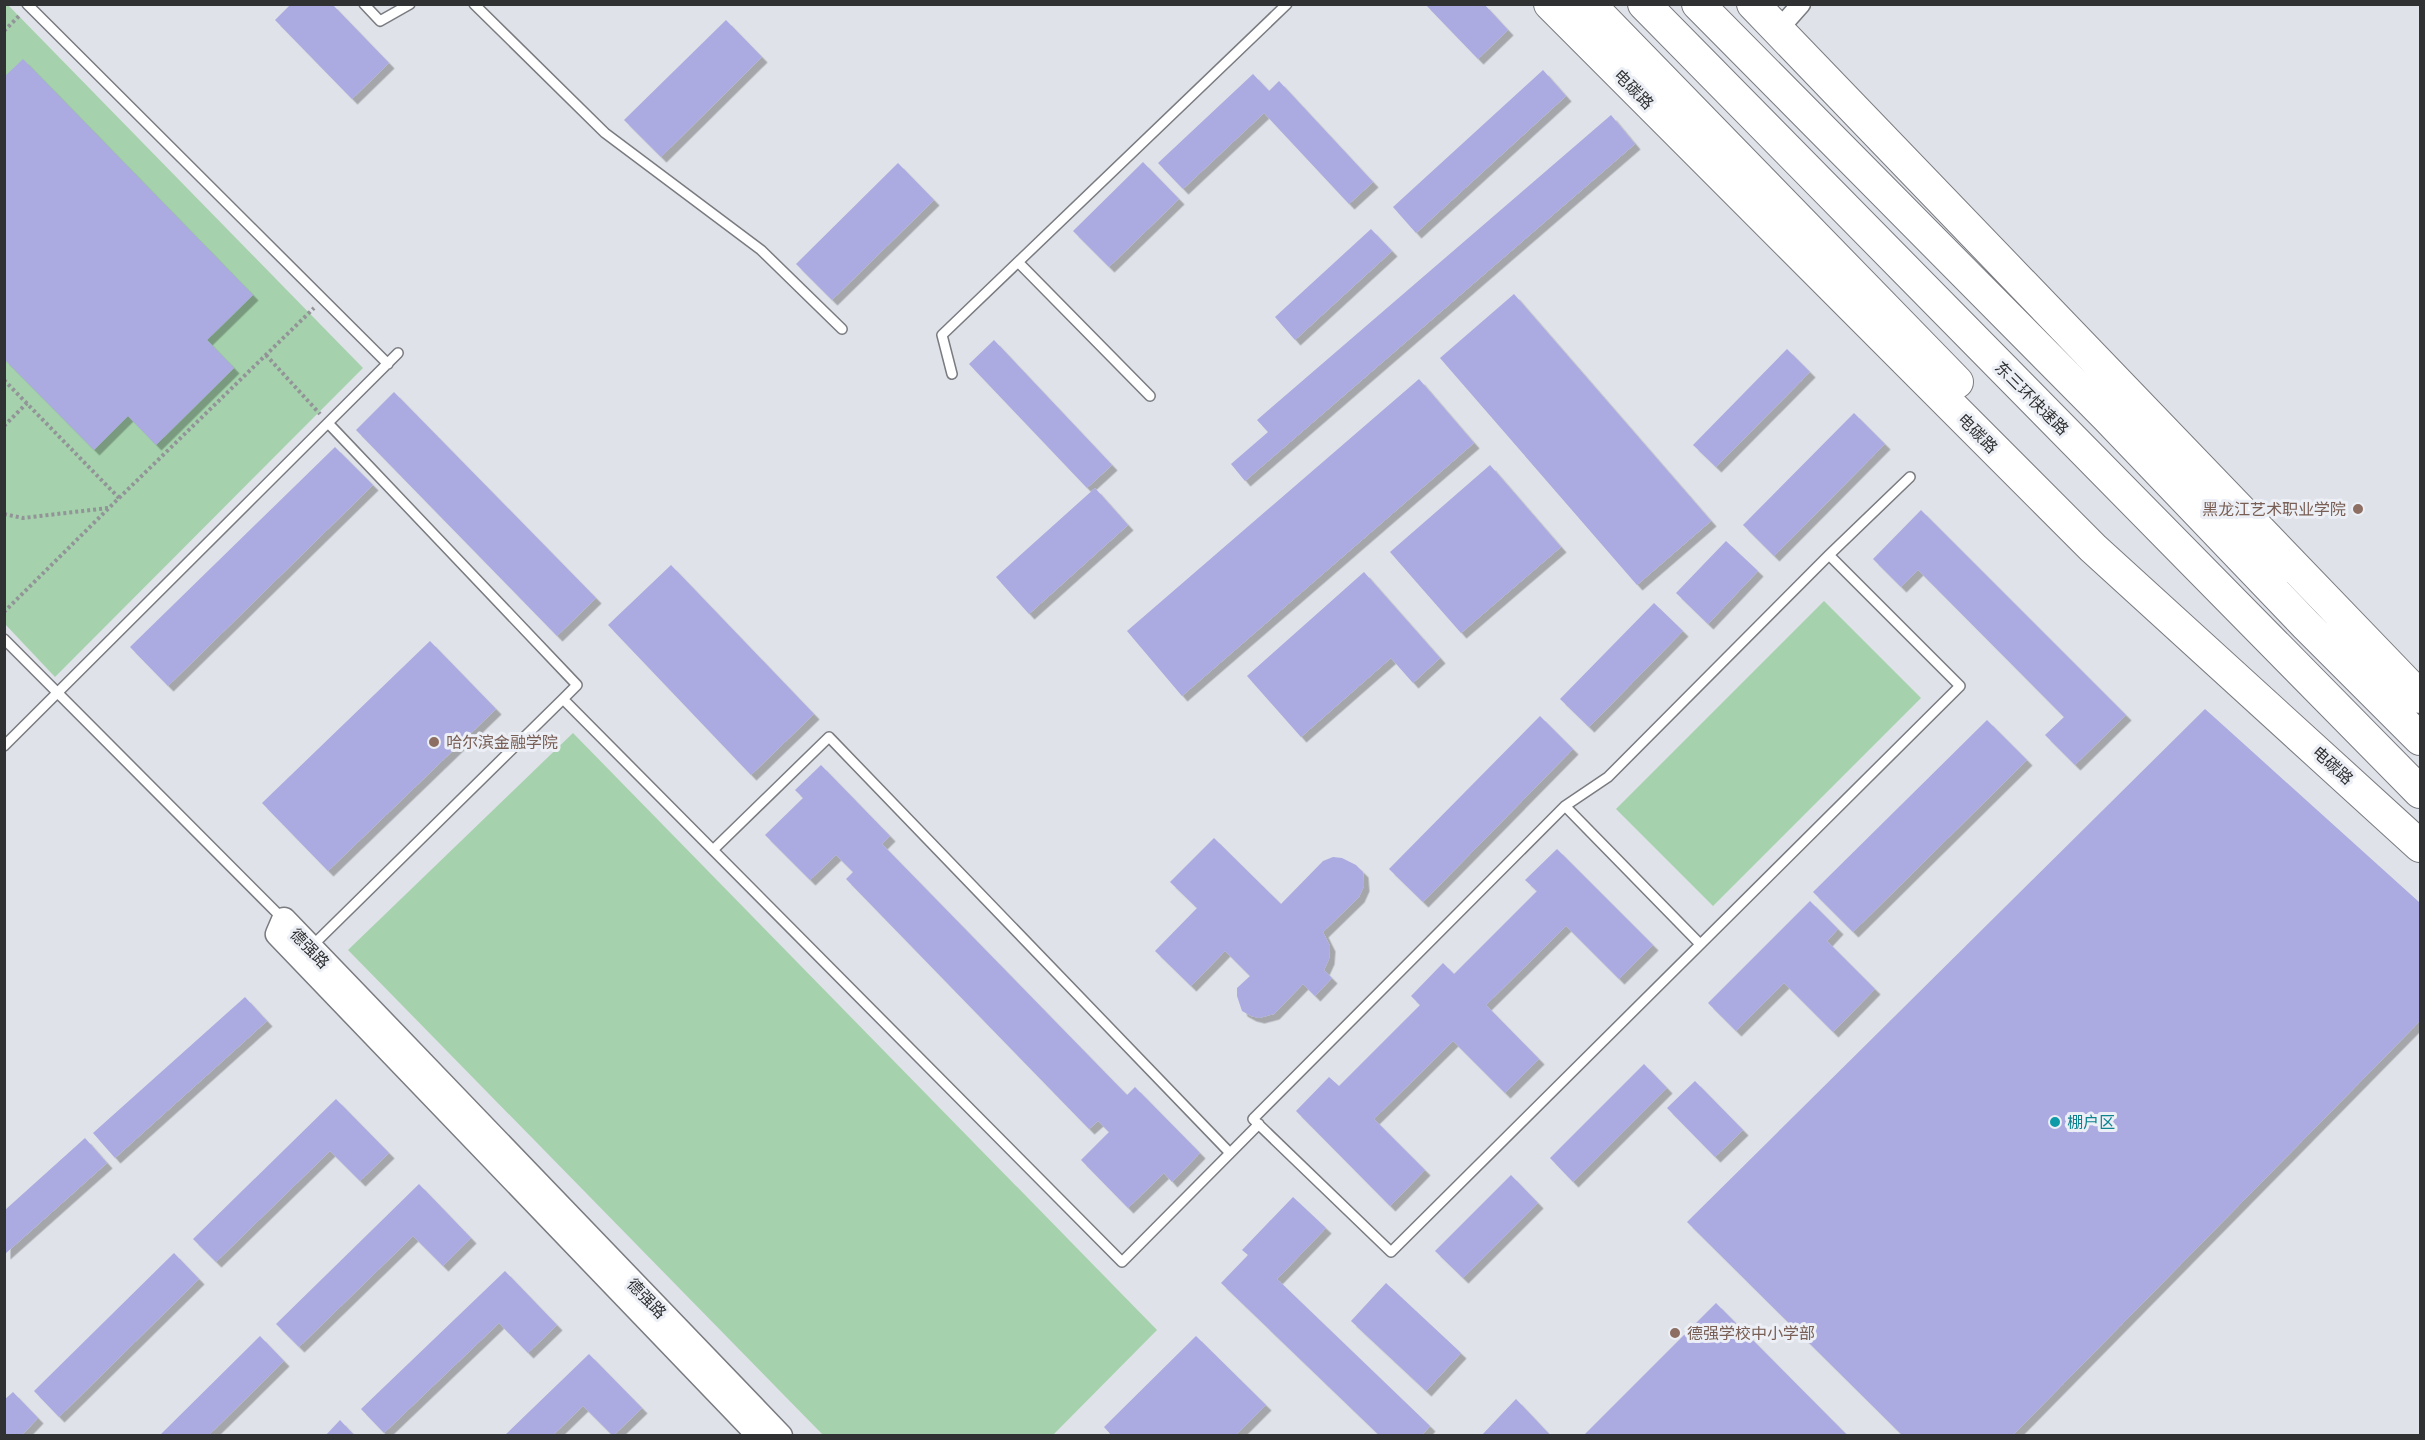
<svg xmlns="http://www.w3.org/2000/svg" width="2425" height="1440" font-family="Figtree,'Noto Sans SC',sans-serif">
  <defs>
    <filter id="shadow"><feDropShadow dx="5.5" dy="5.5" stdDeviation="0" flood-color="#0004"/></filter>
  </defs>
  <rect width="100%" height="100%" fill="#dfe2e8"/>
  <!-- green -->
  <path fill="#a5d2ac" d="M 7,4 L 363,368 L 55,677 L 5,624 L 4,5 Z
    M 1824,601 L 1921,698 L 1713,906 L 1616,809 Z
    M 573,733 L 1157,1330 L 1053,1435 L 823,1435 L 348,950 Z"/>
  <!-- building -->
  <path fill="#abaae1" filter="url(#shadow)" d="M 291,4 L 332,4 L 389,63 L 352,99 L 275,20 Z
    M 1425,4 L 1484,4 L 1508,30 L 1478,59 Z
    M 726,20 L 762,57 L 661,157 L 624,120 Z
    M 23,59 L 253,295 L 207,340 L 234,368 L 156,445 L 128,416 L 94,450 L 4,359 L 4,77 Z
    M 1543,70 L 1566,96 L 1416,233 L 1393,207 Z
    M 1253,74 L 1269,91 L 1279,81 L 1373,182 L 1349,204 L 1264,113 L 1183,189 L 1158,163 Z
    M 1611,115 L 1635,144 L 1245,481 L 1231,464 L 1268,432 L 1257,420 Z
    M 1143,162 L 1179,199 L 1109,267 L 1073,231 Z
    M 898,163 L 934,200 L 832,300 L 796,264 Z
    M 1371,229 L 1392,251 L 1295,340 L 1275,317 Z
    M 1514,294 L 1711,521 L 1637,585 L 1440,358 Z
    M 994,340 L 1112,465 L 1087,488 L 969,364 Z
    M 1787,349 L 1810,372 L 1716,467 L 1693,445 Z
    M 1419,379 L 1474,443 L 1182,696 L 1127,631 Z
    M 394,392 L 596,598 L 557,636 L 356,430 Z
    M 1854,413 L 1885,444 L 1774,556 L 1743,525 Z
    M 335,447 L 373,485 L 168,686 L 130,647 Z
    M 1490,465 L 1561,547 L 1461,633 L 1390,552 Z
    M 1095,488 L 1128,525 L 1029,614 L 996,577 Z
    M 1921,510 L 2126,715 L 2075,765 L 2045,735 L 2064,717 L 1918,570 L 1901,587 L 1873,559 Z
    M 1726,541 L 1758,571 L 1708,624 L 1676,593 Z
    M 671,565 L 814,714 L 751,775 L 608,625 Z
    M 1364,572 L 1440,658 L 1413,683 L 1391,658 L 1301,737 L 1247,676 Z
    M 1654,603 L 1683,631 L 1589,727 L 1560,699 Z
    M 430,641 L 496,709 L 328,871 L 262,803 Z
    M 2205,709 L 2420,903 L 2420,1021 L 2012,1436 L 1903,1436 L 1687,1222 Z
    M 1540,716 L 1573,749 L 1423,902 L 1389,869 Z
    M 1987,720 L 2027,760 L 1853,932 L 1813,892 Z
    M 821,765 L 890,836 L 882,844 L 1127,1095 L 1135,1087 L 1200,1153 L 1172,1182 L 1164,1173 L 1128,1208 L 1081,1160 L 1109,1132 L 1098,1121 L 1089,1129 L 846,879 L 853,872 L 836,855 L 810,880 L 765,835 L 803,798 L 795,790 Z
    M 1214,838 L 1281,904 L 1323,861 L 1333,857 L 1342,858 L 1356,865 L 1363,872 L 1364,886 L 1359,897 L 1323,932 L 1330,946 L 1329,959 L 1324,970 L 1332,978 L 1315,996 L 1303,984 L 1274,1014 L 1259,1018 L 1251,1016 L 1242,1011 L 1237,996 L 1237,988 L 1250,976 L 1225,951 L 1191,986 L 1155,951 L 1197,908 L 1170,882 Z
    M 1557,849 L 1653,945 L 1619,979 L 1566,926 L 1486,1005 L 1539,1059 L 1505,1093 L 1453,1041 L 1374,1119 L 1425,1170 L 1390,1206 L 1296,1111 L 1329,1077 L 1339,1086 L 1420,1005 L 1411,996 L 1443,963 L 1454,974 L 1537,891 L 1525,880 Z
    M 1810,901 L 1838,929 L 1827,941 L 1875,989 L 1833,1032 L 1784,983 L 1736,1031 L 1708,1003 Z
    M 245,997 L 267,1021 L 115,1158 L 93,1133 Z
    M 1644,1064 L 1667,1088 L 1573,1182 L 1550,1158 Z
    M 1695,1081 L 1743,1130 L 1715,1157 L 1667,1108 Z
    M 336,1099 L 389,1153 L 360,1181 L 330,1151 L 216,1262 L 193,1239 Z
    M 85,1138 L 107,1163 L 5,1254 L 5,1210 Z
    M 1511,1175 L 1538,1203 L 1463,1278 L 1435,1251 Z
    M 419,1184 L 471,1238 L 443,1266 L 413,1236 L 299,1347 L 276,1324 Z
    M 1293,1197 L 1326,1228 L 1277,1279 L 1430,1426 L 1421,1436 L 1380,1436 L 1221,1283 L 1248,1255 L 1242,1250 Z
    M 174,1253 L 199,1279 L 59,1417 L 34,1391 Z
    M 505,1271 L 557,1325 L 528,1353 L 499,1323 L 384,1433 L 361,1409 Z
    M 1386,1283 L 1461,1353 L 1426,1391 L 1351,1321 Z
    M 1716,1303 L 1848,1436 L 1583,1436 Z
    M 260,1336 L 284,1361 L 208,1436 L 159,1436 Z
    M 1196,1336 L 1266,1405 L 1235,1436 L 1112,1436 L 1104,1427 Z
    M 589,1354 L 642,1408 L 613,1436 L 583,1406 L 552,1436 L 504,1436 Z
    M 13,1392 L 38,1418 L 21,1436 L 4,1436 L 4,1400 Z
    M 1516,1399 L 1551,1436 L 1481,1436 Z
    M 340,1420 L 355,1436 L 325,1436 Z"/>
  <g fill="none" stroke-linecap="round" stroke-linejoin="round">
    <defs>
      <path id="lane" d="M 27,4 L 388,364
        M 364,4 L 380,21 L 410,4
        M 474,4 L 605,133 L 761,250 L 842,329
        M 1018,262 L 1150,396
        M 952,374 L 942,335 L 1287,4
        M 328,423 L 577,685 L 563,699
        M 1829,555 L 1960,686 L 1391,1252 L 1253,1119 L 1565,806 L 1608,777 L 1829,555 L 1910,477
        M 4,639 L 284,920
        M 4,746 L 398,353
        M 1565,806 L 1700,944
        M 713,850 L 829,737 L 1230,1153
        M 311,947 L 563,699 L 1122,1262 L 1259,1124"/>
      <path id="street" d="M 1778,30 L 1801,4"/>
      <path id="secondary" d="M 760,1436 L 278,934 L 284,920 L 780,1436"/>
      <path id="highway" d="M 1550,4 L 2093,548 L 2420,846
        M 1589,4 L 1957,382
        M 1644,4 L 2420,792
        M 1698,4 L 2107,417 L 2306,625 L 2420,739
        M 1753,4 L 2420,697"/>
    </defs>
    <!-- lane casing -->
    <use href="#lane" stroke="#797b80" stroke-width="12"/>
    <!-- street casing -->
    <use href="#street" stroke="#797b80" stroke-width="21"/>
    <!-- secondary casing -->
    <use href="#secondary" stroke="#797b80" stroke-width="27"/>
    <!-- highway casing -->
    <use href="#highway" stroke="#797b80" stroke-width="34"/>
    <!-- path -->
    <path stroke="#929498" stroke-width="4" stroke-dasharray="3 3" stroke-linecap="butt" d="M 4,31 L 20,15
      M 266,355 L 320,414
      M 4,380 L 119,498 L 4,612
      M 4,426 L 27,403
      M 119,498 L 314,308
      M 4,514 L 23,518 L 108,508"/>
    <!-- lane -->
    <use href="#lane" stroke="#fff" stroke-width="9"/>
    <!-- street -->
    <use href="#street" stroke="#fff" stroke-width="18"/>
    <!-- secondary -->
    <use href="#secondary" stroke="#fff" stroke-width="24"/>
    <!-- highway -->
    <use href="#highway" stroke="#fff" stroke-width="32"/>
  </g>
  <!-- markers -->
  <g fill="#8d6e63" stroke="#eceff5" stroke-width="2">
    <circle cx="2358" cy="509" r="6"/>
    <circle cx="434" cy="742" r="6"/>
    <circle cx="1675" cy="1333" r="6"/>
  </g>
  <circle fill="#0f9aa8" stroke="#eceff5" stroke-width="2" cx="2055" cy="1122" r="6"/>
  <g text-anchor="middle" stroke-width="6" stroke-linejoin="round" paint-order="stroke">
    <!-- street labels -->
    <g font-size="16" fill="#303133" stroke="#eceff5">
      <text transform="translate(1634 89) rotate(45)" y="6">电碳路</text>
      <text transform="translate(2032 398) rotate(45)" y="6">东三环快速路</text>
      <text transform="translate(1978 433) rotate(45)" y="6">电碳路</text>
      <text transform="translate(2333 765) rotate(42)" y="6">电碳路</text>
      <text transform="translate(310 948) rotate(46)" y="6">德强路</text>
      <text transform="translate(647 1298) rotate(46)" y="6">德强路</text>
    </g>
    <!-- education labels -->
    <g font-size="16" fill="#785e54" stroke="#eceff5" text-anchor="start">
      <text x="2346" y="515" text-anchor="end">黑龙江艺术职业学院</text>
      <text x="446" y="748">哈尔滨金融学院</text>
      <text x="1687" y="1339">德强学校中小学部</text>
    </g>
    <!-- culture labels -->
    <g font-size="16" fill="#0d838f" stroke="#eceff5" text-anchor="start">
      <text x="2067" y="1128">棚户区</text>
    </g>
  </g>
  <!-- border -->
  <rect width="2425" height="1440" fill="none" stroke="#303133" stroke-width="12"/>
</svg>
